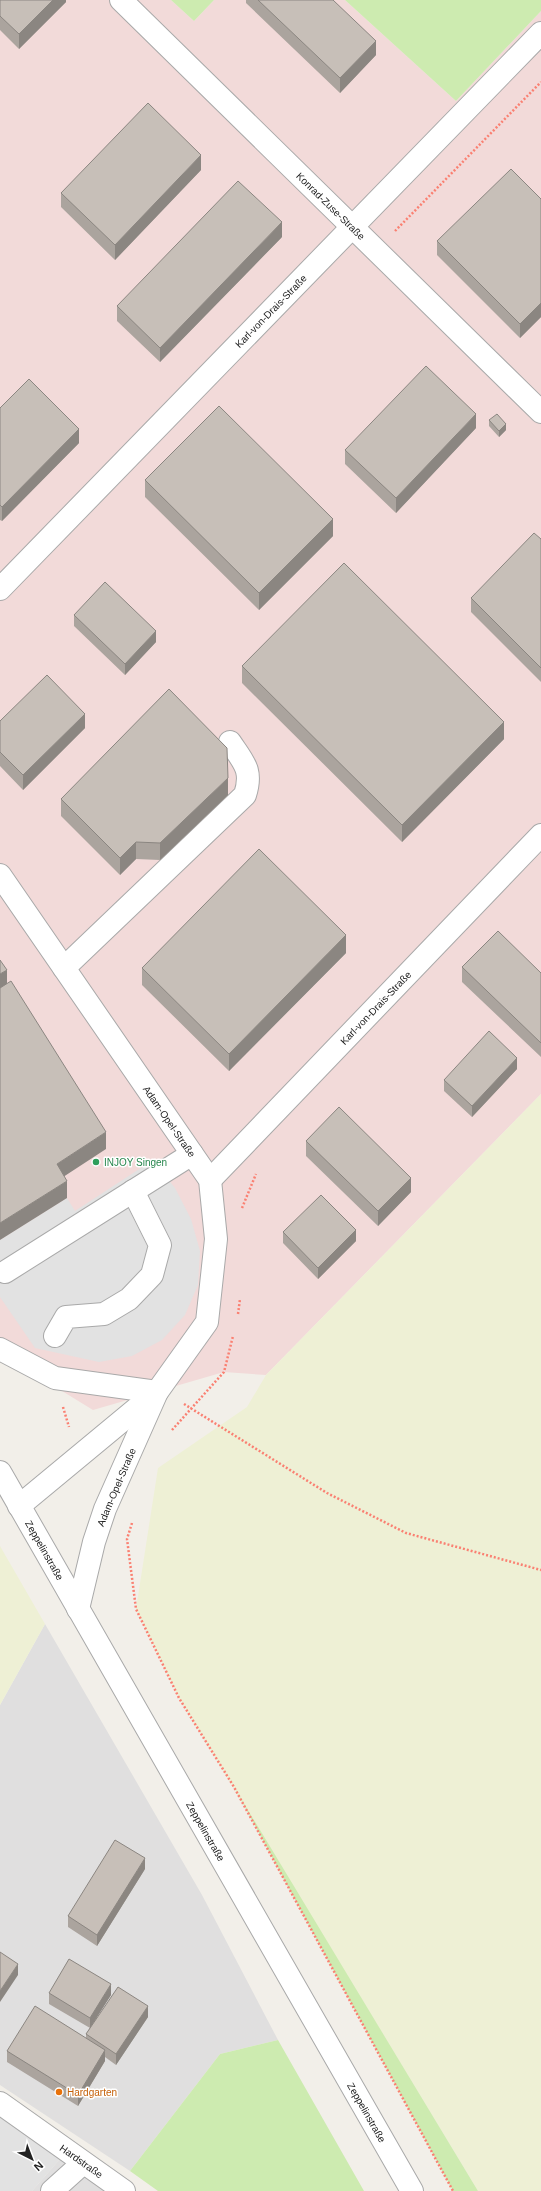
<svg xmlns="http://www.w3.org/2000/svg" width="541" height="2191" font-family="Arial,sans-serif">
  <rect width="100%" height="100%" fill="#f2efe9"/>
  <!-- residential -->
  <path fill="#e0dfdf" d="M 45,1624 L 202,1895 L 278,2040 L 220,2054 L 130,2171 L 0,2085 L 0,1705 Z
    M 60,2159 L 106,2191 L 32,2191 Z"/>
  <!-- commercial -->
  <path fill="#f2dad9" d="M 0,0 L 171,0 L 194,21 L 214,0 L 345,0 L 456,101 L 541,11 L 541,1094 L 266,1375 L 224,1372 L 93,1410 L 0,1353 Z"/>
  <!-- farmland -->
  <path fill="#eef0d5" d="M 541,1094 L 541,2191 L 478,2191 L 179,1698 L 136,1609 L 158,1468 L 247,1407 L 266,1375 Z
    M 0,1546 L 45,1624 L 0,1705 Z"/>
  <!-- grass -->
  <path fill="#cdebb0" d="M 171,0 L 214,0 L 194,21 Z
    M 345,0 L 541,0 L 541,11 L 456,101 Z
    M 234,1787 L 478,2191 L 453,2191 Z
    M 278,2040 L 364,2191 L 158,2191 L 130,2171 L 220,2054 Z"/>
  <!-- parking -->
  <path fill="#e2e2e2" d="M 153,1160 L 175,1188 L 191,1219 L 200,1251 L 198,1285 L 185,1315 L 162,1340 L 132,1356 L 99,1362 L 35,1348 L 0,1297 L 0,1240 L 67,1198 L 75,1211 Z
    M 0,2103 L 67,2151 L 32,2191 L 0,2191 Z"/>
  <g fill="none" stroke-linecap="round" stroke-linejoin="round">
    <defs>
      <g id="minor">
        <path id="s1" d="M 121,0 L 541,412"/>
        <path id="s2" d="M 0,589 L 541,33"/>
        <path id="s3" d="M 0,875 L 210,1180 L 216,1239 L 207,1322 L 157,1392 L 105,1509 L 94,1542 L 78,1609"/>
        <path d="M 64,968 L 245,795 C 253,770 244,763 230,742"/>
        <path id="s4" d="M 210,1180 L 541,835"/>
        <path d="M 5,1272 L 192,1154"/>
        <path d="M 55,1336 L 66,1317 L 104,1314 L 129,1299 L 152,1275 L 160,1245 L 133,1191"/>
        <path d="M 0,1349 L 55,1378 L 157,1392"/>
        <path id="s5" d="M 0,1472 L 412,2191"/>
        <path d="M 19,1506 L 153,1395"/>
        <path id="s6" d="M 0,2103 L 124,2191"/>
        <path d="M 52,2191 L 83,2163"/>
      </g>
    </defs>
    <!-- minor casing -->
    <use href="#minor" stroke="#a9a9a9" stroke-width="24"/>
    <!-- path -->
    <path stroke="#fa8072" stroke-width="2.5" stroke-dasharray="2 2" stroke-linecap="butt" d="M 395,231 L 541,82
      M 242,1208 L 256,1174
      M 238,1314 L 240,1299
      M 184,1404 L 327,1493 L 406,1533 L 541,1570
      M 63,1407 L 69,1427
      M 172,1430 L 224,1372 L 233,1336
      M 132,1523 L 127,1539 L 136,1609 L 179,1698 L 234,1787 L 453,2191"/>
    <!-- minor -->
    <use href="#minor" stroke="#fff" stroke-width="22"/>
  </g>
  <!-- wall -->
  <path fill="#aba49e" d="M 0,0 L 66,0 L 66,2 L 19,49 L 0,30 Z
    M 246,0 L 333,0 L 376,55 L 340,93 L 246,3 Z
    M 201,170 L 115,260 L 61,207 L 61,193 Z
    M 282,237 L 160,362 L 117,321 L 117,306 Z
    M 437,241 L 541,317 L 520,338 L 437,255 Z
    M 0,408 L 79,443 L 2,521 L 0,520 Z
    M 489,420 L 506,430 L 499,437 L 489,426 Z
    M 476,428 L 396,513 L 345,464 L 345,450 Z
    M 145,480 L 333,536 L 259,610 L 145,497 Z
    M 541,539 L 541,682 L 471,612 L 471,598 Z
    M 74,615 L 156,642 L 125,675 L 74,626 Z
    M 242,666 L 504,739 L 402,842 L 242,683 Z
    M 0,721 L 85,728 L 23,790 L 0,766 Z
    M 228,795 L 160,860 L 136,859 L 120,875 L 61,816 L 61,799 Z
    M 346,953 L 229,1071 L 142,985 L 142,968 Z
    M 462,967 L 541,973 L 541,1057 L 462,982 Z
    M 517,1069 L 472,1117 L 444,1091 L 444,1080 Z
    M 306,1141 L 411,1192 L 378,1226 L 306,1156 Z
    M 283,1232 L 356,1241 L 318,1279 L 283,1243 Z
    M 145,1869 L 97,1946 L 68,1927 L 68,1916 Z
    M 49,1993 L 111,1995 L 97,2017 L 148,2017 L 116,2065 L 105,2057 L 105,2061 L 78,2106 L 7,2062 L 7,2051 L 86,2038 L 86,2034 L 90,2028 L 49,2004 Z"/>
  <!-- shaded-wall -->
  <path fill="#8b8681" d="M 53,0 L 66,0 L 66,2 L 19,49 L 19,34 Z
    M 376,41 L 376,55 L 340,93 L 340,78 Z
    M 201,155 L 201,170 L 115,260 L 115,245 Z
    M 282,222 L 282,237 L 160,362 L 160,348 Z
    M 541,303 L 541,317 L 520,338 L 520,324 Z
    M 476,414 L 476,428 L 396,513 L 396,498 Z
    M 506,424 L 506,430 L 499,437 L 499,431 Z
    M 79,429 L 79,443 L 2,521 L 2,507 Z
    M 333,519 L 333,536 L 259,610 L 259,593 Z
    M 156,631 L 156,642 L 125,675 L 125,664 Z
    M 85,714 L 85,728 L 23,790 L 23,775 Z
    M 504,722 L 504,739 L 402,842 L 402,825 Z
    M 228,778 L 228,795 L 160,860 L 160,843 Z
    M 136,842 L 136,859 L 120,875 L 120,858 Z
    M 346,935 L 346,953 L 229,1071 L 229,1054 Z
    M 7,970 L 7,987 L 0,991 L 0,974 Z
    M 517,1058 L 517,1069 L 472,1117 L 472,1106 Z
    M 106,1132 L 106,1149 L 57,1181 L 57,1164 Z
    M 411,1178 L 411,1192 L 378,1226 L 378,1211 Z
    M 67,1181 L 67,1198 L 0,1240 L 0,1223 Z
    M 356,1230 L 356,1241 L 318,1279 L 318,1268 Z
    M 145,1858 L 145,1869 L 97,1946 L 97,1935 Z
    M 18,1964 L 18,1975 L 0,2002 L 0,1991 Z
    M 111,1984 L 111,1995 L 90,2028 L 90,2018 Z
    M 148,2006 L 148,2017 L 116,2065 L 116,2054 Z
    M 105,2050 L 105,2061 L 78,2106 L 78,2095 Z"/>
  <!-- building -->
  <path fill="#c7bfb8" stroke="#8b8681" d="M 0,0 L 53,0 L 19,34 L 0,16 Z
    M 258,0 L 333,0 L 376,41 L 340,78 Z
    M 148,103 L 201,155 L 115,245 L 61,193 Z
    M 511,169 L 541,199 L 541,303 L 520,324 L 437,241 Z
    M 238,181 L 282,222 L 160,348 L 117,306 Z
    M 426,366 L 476,414 L 396,498 L 345,450 Z
    M 29,379 L 79,429 L 2,507 L 0,505 L 0,408 Z
    M 219,406 L 333,519 L 259,593 L 145,480 Z
    M 497,414 L 506,424 L 499,431 L 489,420 Z
    M 534,533 L 541,539 L 541,668 L 471,598 Z
    M 344,563 L 504,722 L 402,825 L 242,666 Z
    M 105,582 L 156,631 L 125,664 L 74,615 Z
    M 47,675 L 85,714 L 23,775 L 0,752 L 0,721 Z
    M 169,689 L 227,748 L 228,778 L 160,843 L 136,842 L 120,858 L 61,799 Z
    M 259,849 L 346,935 L 229,1054 L 142,968 Z
    M 498,931 L 541,973 L 541,1043 L 462,967 Z
    M 0,960 L 7,970 L 0,974 Z
    M 11,981 L 106,1132 L 57,1164 L 67,1181 L 0,1223 L 0,988 Z
    M 489,1031 L 517,1058 L 472,1106 L 444,1080 Z
    M 339,1107 L 411,1178 L 378,1211 L 306,1141 Z
    M 321,1195 L 356,1230 L 318,1268 L 283,1232 Z
    M 115,1840 L 145,1858 L 97,1935 L 68,1916 Z
    M 0,1952 L 18,1964 L 0,1991 Z
    M 69,1959 L 111,1984 L 90,2018 L 49,1993 Z
    M 118,1987 L 148,2006 L 116,2054 L 86,2034 Z
    M 35,2006 L 105,2050 L 78,2095 L 7,2051 Z"/>
  <!-- markers -->
  <circle fill="#2e9e5b" stroke="#fff" stroke-width="1.5" cx="96" cy="1162" r="4"/>
  <circle fill="#e8710a" stroke="#fff" stroke-width="1.5" cx="59" cy="2092" r="4"/>
  <g text-anchor="middle" stroke-width="3" stroke-linejoin="round" paint-order="stroke">
    <!-- street labels -->
    <g font-size="10" fill="#222" stroke="#fff">
      <text dy="4" stroke="none"><textPath href="#s1" startOffset="294">Konrad-Zuse-Straße</textPath></text>
      <text dy="4" stroke="none"><textPath href="#s2" startOffset="388">Karl-von-Drais-Straße</textPath></text>
      <text dy="4" stroke="none"><textPath href="#s4" startOffset="239">Karl-von-Drais-Straße</textPath></text>
      <text dy="4" stroke="none"><textPath href="#s3" startOffset="299">Adam-Opel-Straße</textPath></text>
      <text transform="translate(116 1487) rotate(-67)" y="4">Adam-Opel-Straße</text>
      <text dy="4" stroke="none"><textPath href="#s5" startOffset="90">Zeppelinstraße</textPath></text>
      <text dy="4" stroke="none"><textPath href="#s5" startOffset="414">Zeppelinstraße</textPath></text>
      <text dy="4" stroke="none"><textPath href="#s5" startOffset="738">Zeppelinstraße</textPath></text>
      <text dy="4" stroke="none"><textPath href="#s6" startOffset="100">Hardstraße</textPath></text>
    </g>
    <!-- leisure labels -->
    <g font-size="10" fill="#27864d" stroke="#fff" text-anchor="start">
      <text x="104" y="1166">INJOY Singen</text>
    </g>
    <!-- food labels -->
    <g font-size="10" fill="#c56008" stroke="#fff" text-anchor="start">
      <text x="67" y="2096">Hardgarten</text>
    </g>
  </g>
  <!-- north arrow -->
  <g transform="translate(32 2159) rotate(138)" stroke="#ffffff" stroke-width="3" paint-order="stroke">
  <path d="M0-3L7 15L0 10L-7 15Z" fill="#222222"/>
  <text y="-6" font-size="11" font-weight="bold" text-anchor="middle" fill="#222222">N</text>
  </g>
</svg>
